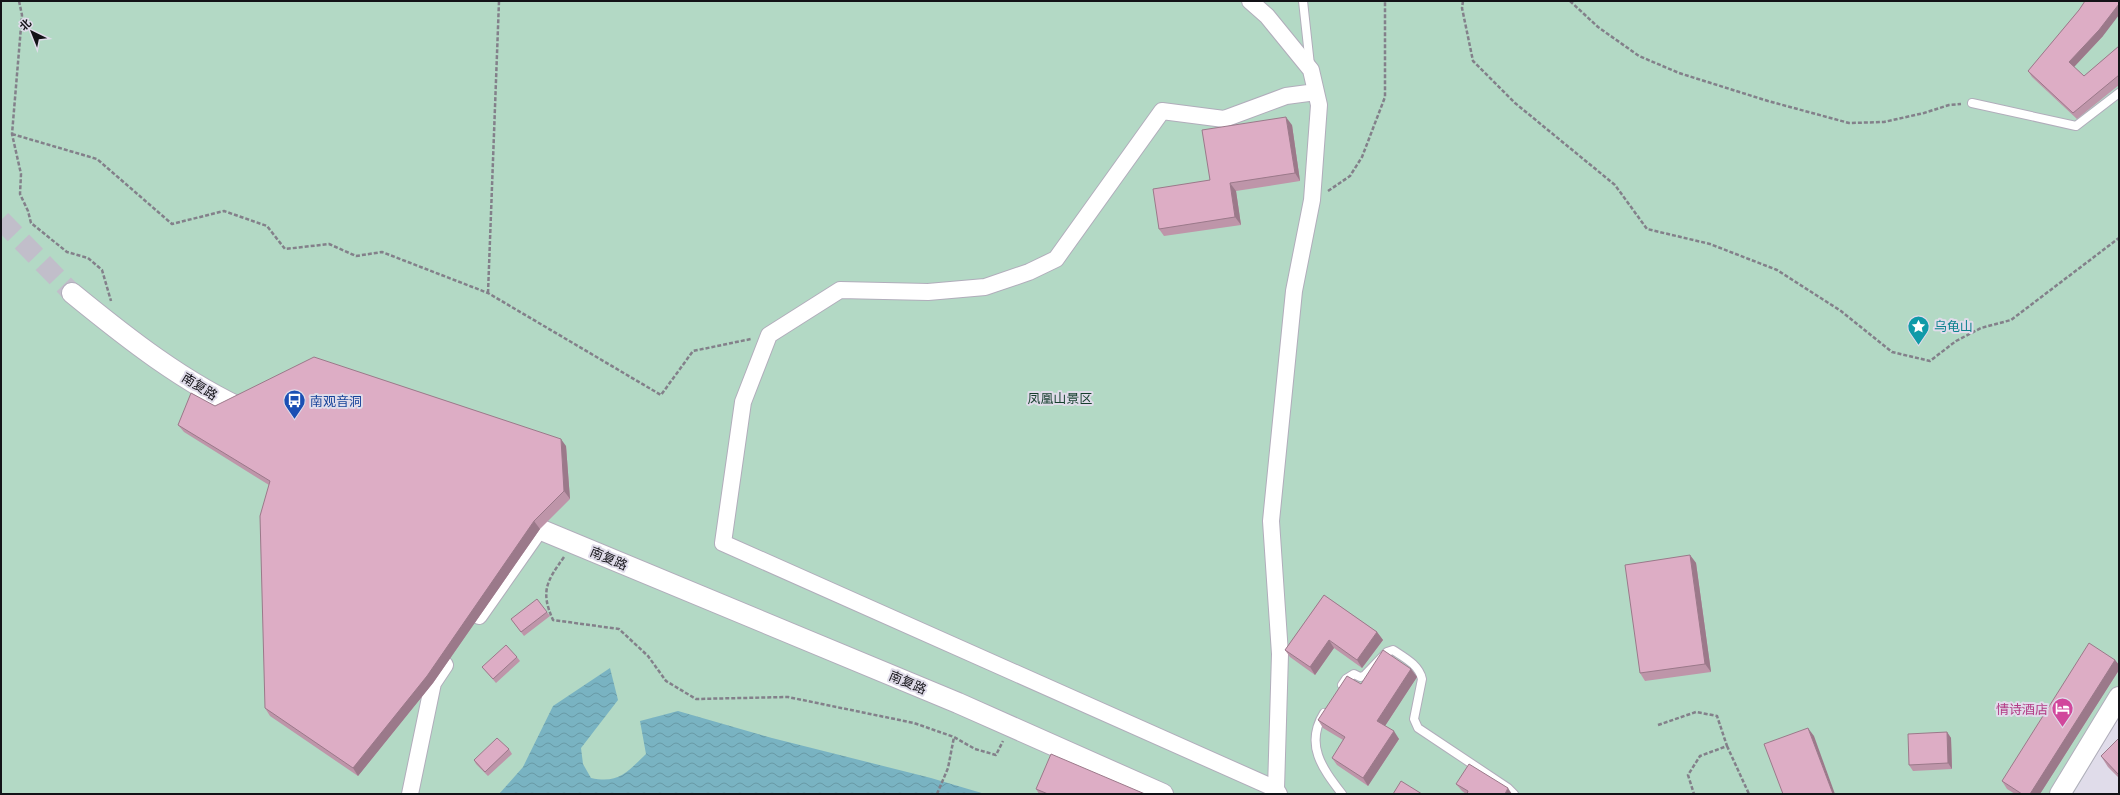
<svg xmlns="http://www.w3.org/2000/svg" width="2120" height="795" font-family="Raleway,'Noto Sans SC',sans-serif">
  <defs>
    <pattern id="water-waves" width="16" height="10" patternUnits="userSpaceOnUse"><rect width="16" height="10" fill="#79b3c2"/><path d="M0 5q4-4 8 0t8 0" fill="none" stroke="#6899a6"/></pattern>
  </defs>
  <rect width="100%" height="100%" fill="#e0dcea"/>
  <!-- park -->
  <path fill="#b3d9c5" d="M 1,1 L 2119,1 L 2119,717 L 2073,794 L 1,794 Z"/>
  <!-- water -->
  <path fill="url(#water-waves)" d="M 610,668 L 618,700 L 581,748 L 583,764 L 591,778 C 619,784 627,772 646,754 L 640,721 L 678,711 L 772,738 L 931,778 L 985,794 L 499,794 L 523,767 L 553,706 Z"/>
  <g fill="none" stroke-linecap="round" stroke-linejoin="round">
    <!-- tertiary-tunnel -->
    <path stroke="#c1beca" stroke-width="20" stroke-dasharray="20 10" stroke-linecap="butt" d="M 1,220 L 72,293"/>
    <defs>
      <path id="service" d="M 1303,1 L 1310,65
        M 1972,103 L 2076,126 L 2119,93
        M 1342,685 L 1346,679 L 1354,674 L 1360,677 L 1364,676 L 1387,652 L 1393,650 C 1405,658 1419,665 1422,679 L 1414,719 L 1418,728 L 1508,788 L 1514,794
        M 1324,713 C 1304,745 1323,769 1342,794"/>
      <path id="minor" d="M 1250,1 L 1267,16 L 1311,70 L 1319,105 L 1312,200 L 1294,291 L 1271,521 L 1280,654 L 1276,789 L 1279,794
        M 479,616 L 540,529
        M 1276,789 L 723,543 L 743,402 L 769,335 L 840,290 L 928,292 L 985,287 L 1029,272 L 1056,259 L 1162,111 L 1224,119 L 1286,96 L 1316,92
        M 410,794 L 433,683 L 445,665"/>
      <path id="tertiary" d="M 72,293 C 127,338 184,383 249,412
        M 515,519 L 958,703 L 1163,794
        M 2060,794 L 2119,697"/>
    </defs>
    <!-- service casing -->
    <use href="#service" stroke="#b1adbb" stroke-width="10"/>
    <!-- minor casing -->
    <use href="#minor" stroke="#b1adbb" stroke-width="18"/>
    <!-- tertiary casing -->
    <use href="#tertiary" stroke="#b1adbb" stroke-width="22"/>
    <!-- path -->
    <path stroke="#83808a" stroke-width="2.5" stroke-dasharray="4 2" stroke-linecap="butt" d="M 19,1 L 22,15 L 12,134 L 21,174 L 20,194 L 28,211 L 31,223 L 67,252 L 88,258 L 102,270 L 111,301
      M 1463,1 L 1462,8 L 1473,61 L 1515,103 L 1615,185 L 1647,229 L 1710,244 L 1777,270 L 1841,311 L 1892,352 L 1930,361 L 1956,341 L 1981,328 L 2011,320 L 2119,238
      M 1570,1 L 1598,27 L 1639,56 L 1679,73 L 1768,101 L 1849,123 L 1884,122 L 1924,113 L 1949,105 L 1961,104
      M 12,134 L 97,159 L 172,224 L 224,211 L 267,226 L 285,249 L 329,244 L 356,256 L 382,252 L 488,293 L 661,395 L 693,351 L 751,339
      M 1328,191 L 1350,176 L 1362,157 L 1385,97 L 1385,1
      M 488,293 L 499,1
      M 564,557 C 547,581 540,591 553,620 L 619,629 L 648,656 L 666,681 L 696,699 L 788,697 L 914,723 L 954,737 L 975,749 L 996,755 L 1003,741
      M 1658,725 L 1696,712 L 1717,716 L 1727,746 L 1700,756 L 1688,775 L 1694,794
      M 1727,746 L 1749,794
      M 937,794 L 948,768 L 954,737"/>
    <!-- service -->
    <use href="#service" stroke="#fff" stroke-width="8"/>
    <!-- minor -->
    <use href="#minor" stroke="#fff" stroke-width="16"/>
    <!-- tertiary -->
    <use href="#tertiary" stroke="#fff" stroke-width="20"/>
  </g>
  <!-- wall -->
  <path fill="#be95a9" d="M 2079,10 L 2103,36 L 2074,67 L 2084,76 L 2119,46 L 2119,85 L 2077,119 L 2032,77 L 2028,71 Z
    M 1292,125 L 1300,181 L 1236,191 L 1241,225 L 1164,236 L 1159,229 L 1210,180 Z
    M 215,406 L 566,446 L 570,499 L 540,529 L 433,683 L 358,776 L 270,716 L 265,708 L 269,485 L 184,432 L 178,425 Z
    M 1690,555 L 1696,563 L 1711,672 L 1645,681 L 1640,673 Z
    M 1324,595 L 1377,632 L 1383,640 L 1362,668 L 1334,648 L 1315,675 L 1290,657 L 1285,650 Z
    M 547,612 L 550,616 L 524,636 L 511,619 Z
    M 517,657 L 520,661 L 496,683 L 482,667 Z
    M 2115,660 L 2119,665 L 2119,670 L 2040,794 L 2015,794 L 2007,789 L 2002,781 Z
    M 1411,669 L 1417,677 L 1385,726 L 1399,739 L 1368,786 L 1337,765 L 1332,758 L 1343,740 L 1323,728 L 1318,720 L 1361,684 Z
    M 1947,732 L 1951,738 L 1952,769 L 1913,771 L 1909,765 Z
    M 2119,738 L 2119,778 L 2108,767 L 2101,756 Z
    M 509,749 L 512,754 L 488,776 L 476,764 L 474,760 Z
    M 1456,784 L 1512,794 L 1466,794 L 1462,791 Z
    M 1036,789 L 1145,794 L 1039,794 Z"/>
  <!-- shaded-wall -->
  <path fill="#9b798a" d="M 2119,4 L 2119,15 L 2103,36 L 2073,68 L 2069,62 Z
    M 1286,117 L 1292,125 L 1300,181 L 1295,173 Z
    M 1230,183 L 1236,191 L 1241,225 L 1235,217 Z
    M 561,439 L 566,446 L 570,499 L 564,491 Z
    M 534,521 L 540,529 L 433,683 L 358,776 L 353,768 Z
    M 1690,555 L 1696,563 L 1711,672 L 1705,664 Z
    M 1377,632 L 1383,640 L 1362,668 L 1357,660 Z
    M 1329,640 L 1334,648 L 1315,675 L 1310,667 Z
    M 2115,660 L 2119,665 L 2119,670 L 2040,794 L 2030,794 Z
    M 1411,669 L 1417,677 L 1383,729 L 1377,721 Z
    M 1808,728 L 1814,736 L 1835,794 L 1833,794 Z
    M 1394,731 L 1399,739 L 1368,786 L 1363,778 Z
    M 1947,732 L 1951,738 L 1952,769 L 1948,763 Z
    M 1508,788 L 1512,794 L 1505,794 Z"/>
  <!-- building -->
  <path fill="#ddadc5" stroke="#9b798a" d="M 2085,1 L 2119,1 L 2119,4 L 2099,30 L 2069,62 L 2084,76 L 2119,46 L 2119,75 L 2073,113 L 2028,71 L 2079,10 Z
    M 1286,117 L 1295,173 L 1230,183 L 1235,217 L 1159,229 L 1153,189 L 1210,180 L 1202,130 Z
    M 314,357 L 561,439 L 564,491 L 534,521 L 427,676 L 353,768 L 265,708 L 260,516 L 270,481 L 178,425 L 191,393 L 215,406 Z
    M 1690,555 L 1705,664 L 1640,673 L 1625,565 Z
    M 1324,595 L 1377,632 L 1357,660 L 1329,640 L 1310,667 L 1285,650 Z
    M 537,599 L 547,612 L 521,632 L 511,619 Z
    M 2089,643 L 2115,660 L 2030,794 L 2022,794 L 2002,781 Z
    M 506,645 L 517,657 L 493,679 L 482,667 Z
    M 1383,650 L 1411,669 L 1377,721 L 1394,731 L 1363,778 L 1332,758 L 1345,737 L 1318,720 L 1347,676 L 1361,684 Z
    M 1808,728 L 1833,794 L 1783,794 L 1764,744 Z
    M 1947,732 L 1948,763 L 1909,765 L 1908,734 Z
    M 497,738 L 509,749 L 485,772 L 474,760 Z
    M 2119,738 L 2119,775 L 2101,756 Z
    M 1051,754 L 1145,794 L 1048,794 L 1036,789 Z
    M 1469,764 L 1508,788 L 1505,794 L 1467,794 L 1468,791 L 1456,784 Z
    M 1401,781 L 1422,794 L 1393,794 Z"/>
  <!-- icons -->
  <defs>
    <symbol id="sight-pin" viewBox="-11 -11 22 30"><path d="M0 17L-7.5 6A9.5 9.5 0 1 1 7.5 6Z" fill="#0f9aa8" stroke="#e0dcea"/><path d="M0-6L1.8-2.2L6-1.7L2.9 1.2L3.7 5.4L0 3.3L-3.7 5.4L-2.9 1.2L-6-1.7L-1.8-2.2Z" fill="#fff"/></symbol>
    <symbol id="bus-pin" viewBox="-11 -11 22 30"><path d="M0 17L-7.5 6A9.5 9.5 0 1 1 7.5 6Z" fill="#1a4fb4" stroke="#e0dcea"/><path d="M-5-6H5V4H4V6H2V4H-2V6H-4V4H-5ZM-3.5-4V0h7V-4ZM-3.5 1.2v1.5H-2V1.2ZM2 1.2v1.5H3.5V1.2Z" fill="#fff"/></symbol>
    <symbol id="hotel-pin" viewBox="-11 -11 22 30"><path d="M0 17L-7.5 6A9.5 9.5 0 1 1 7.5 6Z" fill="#d1479c" stroke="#e0dcea"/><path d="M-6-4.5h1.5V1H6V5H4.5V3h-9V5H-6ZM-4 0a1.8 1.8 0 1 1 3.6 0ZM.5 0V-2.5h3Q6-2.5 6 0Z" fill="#fff"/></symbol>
  </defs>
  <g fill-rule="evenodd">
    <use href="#sight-pin" x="1906" y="314" width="25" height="34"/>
    <use href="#bus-pin" x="282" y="388" width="25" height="34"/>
    <use href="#hotel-pin" x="2050" y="696" width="25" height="34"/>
  </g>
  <g text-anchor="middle" stroke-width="4" stroke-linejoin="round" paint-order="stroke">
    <!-- culture labels -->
    <g font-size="13" fill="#0d838f" stroke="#e0dcea" text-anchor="start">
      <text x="1934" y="331">乌龟山</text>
    </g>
    <!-- street labels -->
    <g font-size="13" fill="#131217" stroke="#e0dcea">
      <text transform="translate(200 386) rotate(32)" y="5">南复路</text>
      <text transform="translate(609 558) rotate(23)" y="5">南复路</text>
      <text transform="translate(908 682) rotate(23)" y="5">南复路</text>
    </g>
    <!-- park labels -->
    <g font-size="13" fill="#153e2d" stroke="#e0dcea">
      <text x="1060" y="403">凤凰山景区</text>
    </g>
    <!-- transit labels -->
    <g font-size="13" fill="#164399" stroke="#e0dcea" text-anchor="start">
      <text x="310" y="406">南观音洞</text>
    </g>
    <!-- hotel labels -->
    <g font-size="13" fill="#b23c85" stroke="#e0dcea" text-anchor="end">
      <text x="2048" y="714">情诗酒店</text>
    </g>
  </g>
  <!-- border -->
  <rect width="2120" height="795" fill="none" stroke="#131217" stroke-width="4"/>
  <!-- north arrow -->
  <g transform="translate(32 32) rotate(317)" stroke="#e0dcea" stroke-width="3" paint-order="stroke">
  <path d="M0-3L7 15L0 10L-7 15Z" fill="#131217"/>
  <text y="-6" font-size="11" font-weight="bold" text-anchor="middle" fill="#131217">北</text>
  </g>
</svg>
